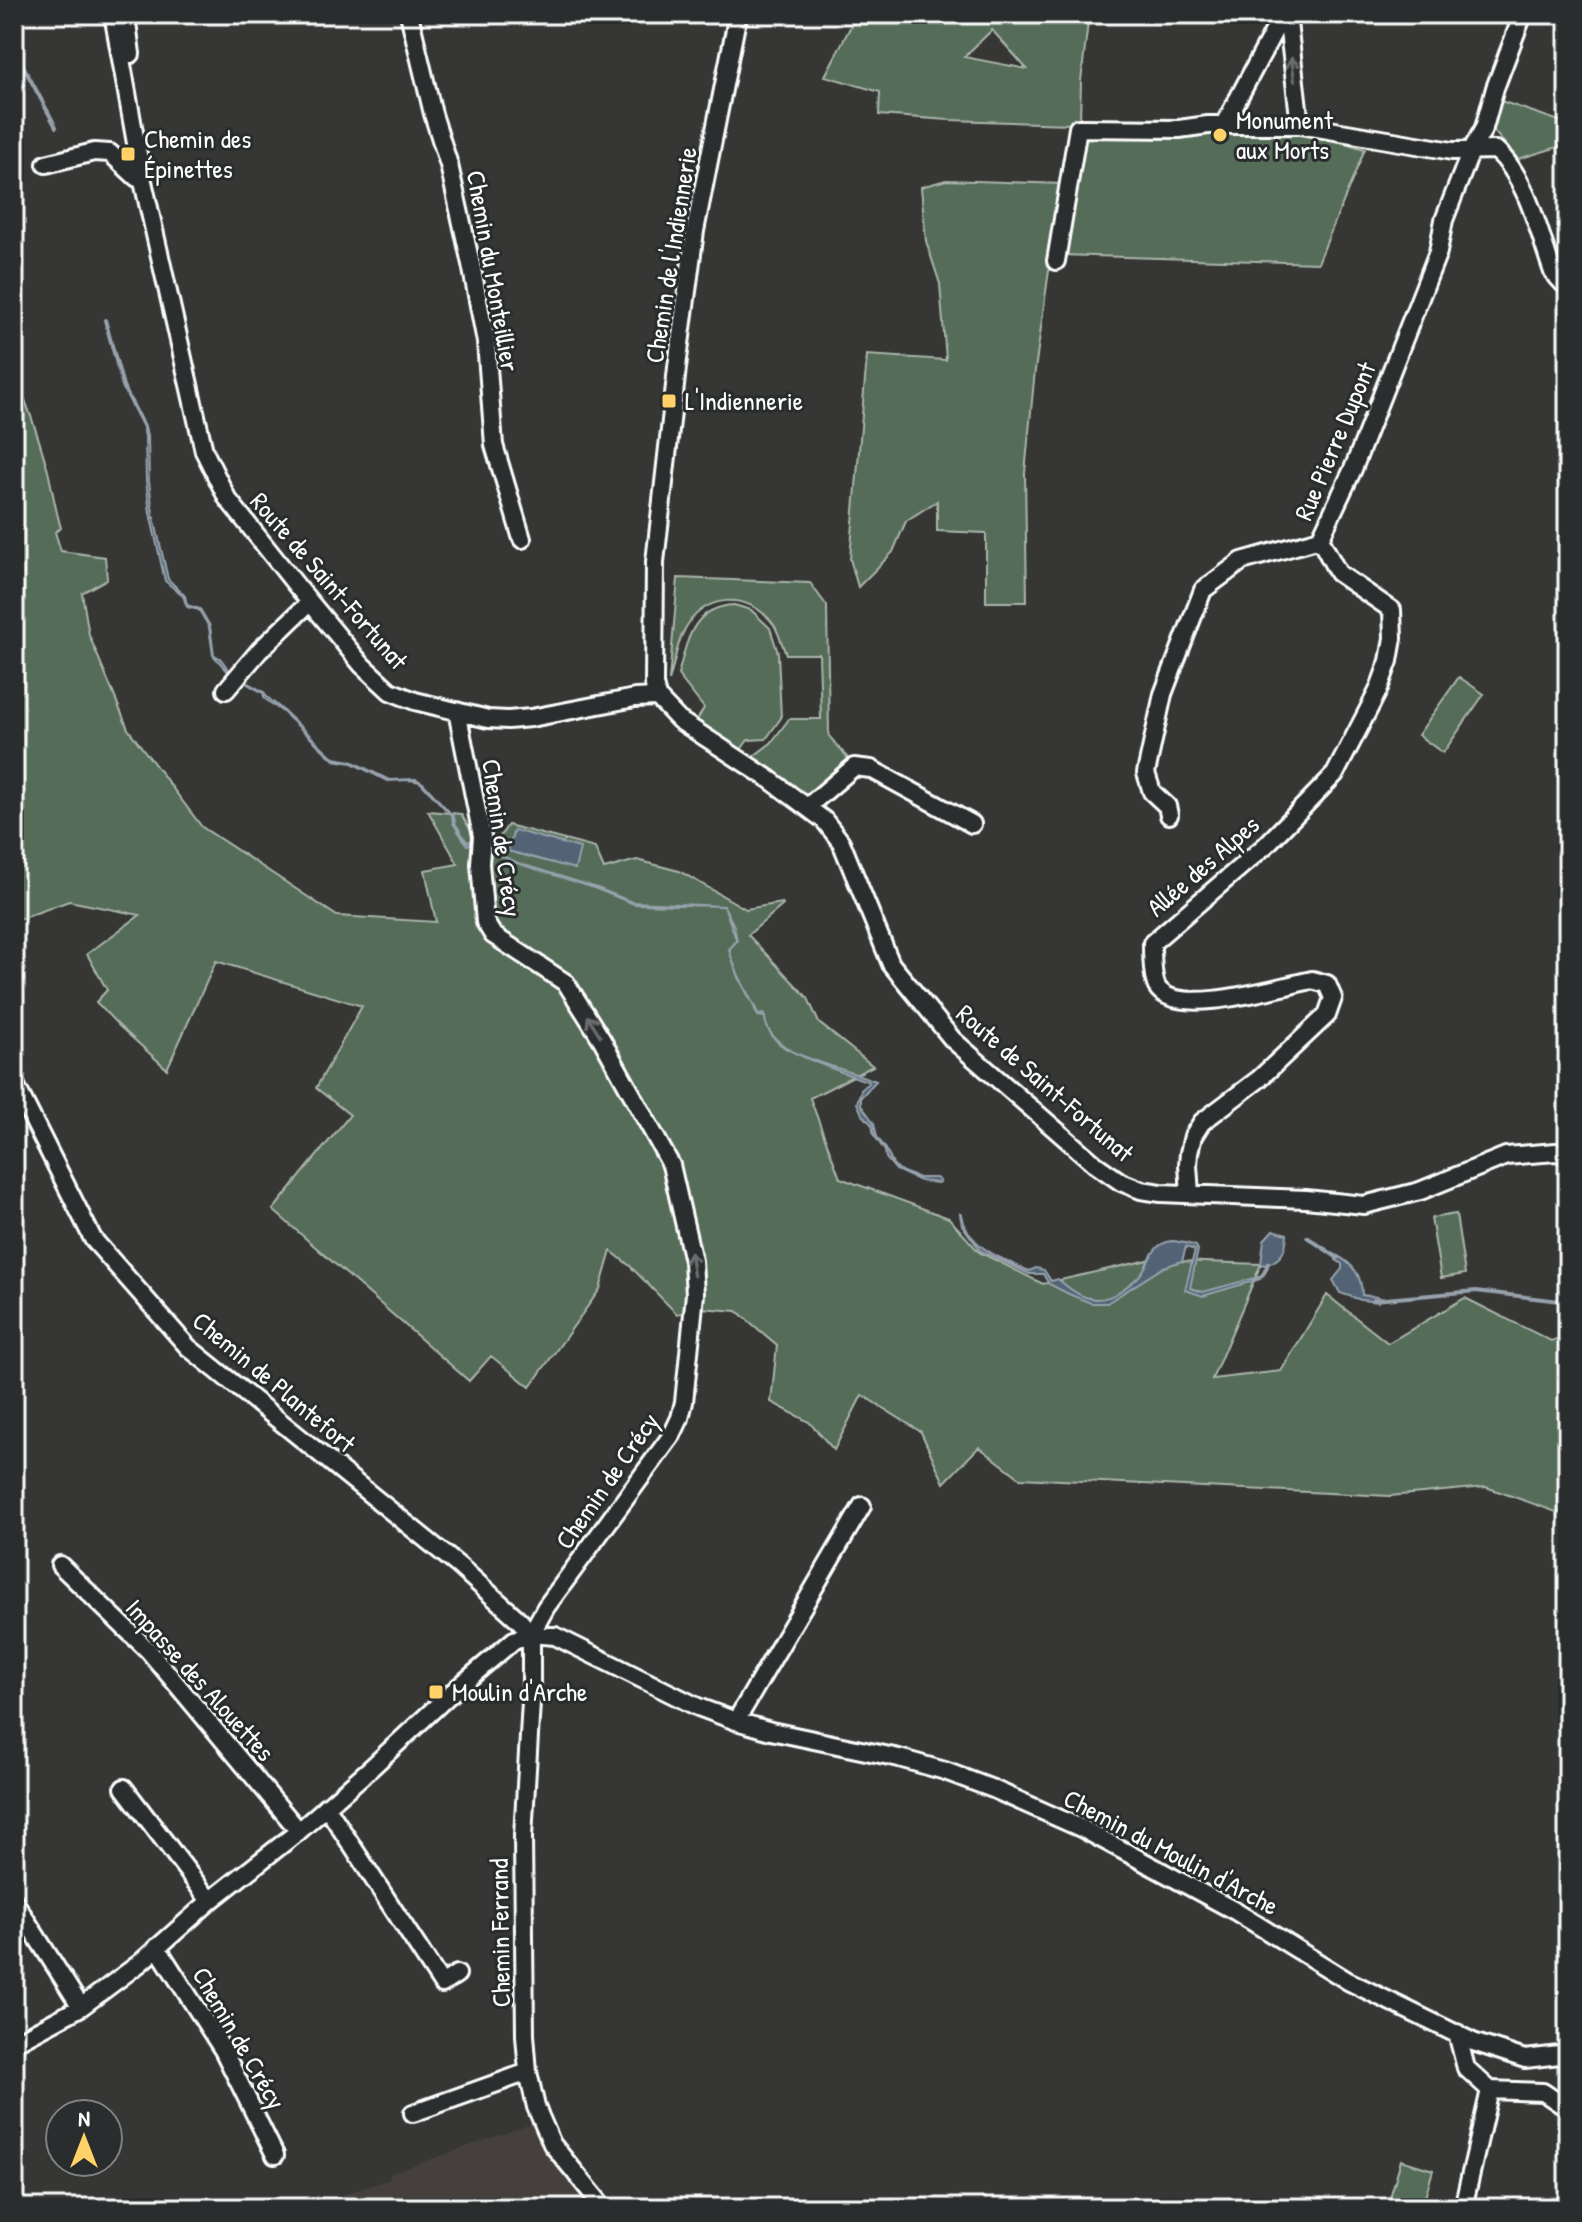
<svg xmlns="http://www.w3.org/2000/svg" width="1582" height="2222" font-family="'Patrick Hand',sans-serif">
  <rect width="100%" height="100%" fill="#363635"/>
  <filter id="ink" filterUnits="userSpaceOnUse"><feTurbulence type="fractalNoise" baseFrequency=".0125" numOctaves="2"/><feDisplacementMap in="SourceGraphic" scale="16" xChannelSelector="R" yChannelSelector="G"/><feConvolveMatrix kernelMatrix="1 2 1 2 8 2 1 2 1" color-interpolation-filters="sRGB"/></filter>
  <g filter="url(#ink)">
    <!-- built -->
    <path fill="#45403d" d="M 534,2123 L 542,2142 L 597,2208 L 303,2208 L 390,2179 L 389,2174 Z"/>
    <!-- green -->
    <path fill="#556c59" stroke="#aab6ac" stroke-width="2" fill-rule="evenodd" d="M 857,14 L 1089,14 L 1081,81 L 1080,120 L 1070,124 L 949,120 L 879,115 L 880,92 L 825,76 ZM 992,30 L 1027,69 L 964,57 Z
      M 1498,100 L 1568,124 L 1568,144 L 1518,159 L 1491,128 Z
      M 1203,130 L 1220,135 L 1316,135 L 1365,149 L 1318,263 L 1061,255 L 1083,135 L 1203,135 Z
      M 946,180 L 1063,184 L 1051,256 L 1035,370 L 1025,473 L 1027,602 L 986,602 L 986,533 L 937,531 L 937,501 L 906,521 L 893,552 L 858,587 L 850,559 L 867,355 L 946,360 L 940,284 L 926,241 L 921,187 Z
      M 14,372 C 27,403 38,435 47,467 C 52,487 55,508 61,528 L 55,532 L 61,551 L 105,557 L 107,579 L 82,593 L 89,635 L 128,729 L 202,827 L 337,916 L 436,922 L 425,870 L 458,864 L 428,811 L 461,814 L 486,856 L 508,825 L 595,848 L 604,869 L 637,860 L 679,871 L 746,909 L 782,903 L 783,905 L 748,935 L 808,998 L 819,1023 L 873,1066 L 810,1098 L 840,1178 L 949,1218 L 979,1252 L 1043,1284 L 1148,1260 L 1261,1264 L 1212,1379 L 1281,1371 L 1327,1295 L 1388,1343 L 1465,1298 L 1551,1341 L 1568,1335 L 1568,1520 L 1565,1515 L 1486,1487 L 1390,1496 L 1020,1478 L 979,1447 L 944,1483 L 921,1432 L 862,1395 L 834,1450 L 809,1422 L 771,1402 L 777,1345 L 737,1311 L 701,1308 L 677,1314 L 630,1266 L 611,1251 L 600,1289 L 530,1387 L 491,1356 L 469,1381 L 273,1210 L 350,1115 L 316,1088 L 362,1006 L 216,961 L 167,1069 L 118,1025 L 96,1002 L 107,990 L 87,954 L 140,915 L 69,901 L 14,921 Z
      M 678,578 L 810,583 L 827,606 L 829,736 L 852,763 L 811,798 L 750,759 L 771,743 L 789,719 L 821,719 L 819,654 L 786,654 C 782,645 779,633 774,625 C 749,590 701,593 683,633 C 676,647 674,666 669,681 Z
      M 734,605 L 751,610 L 770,628 L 778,653 L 781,718 L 766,739 L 748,740 L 740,751 L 696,722 L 704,708 L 678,675 C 687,641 692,607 734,605 Z
      M 1459,677 L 1484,694 L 1443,753 L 1418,735 Z
      M 1456,1214 L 1465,1274 L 1441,1278 L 1431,1218 Z
      M 1401,2160 L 1433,2170 L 1422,2208 L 1387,2208 Z"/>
    <!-- water -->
    <path fill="#526474" stroke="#97a2ac" stroke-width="2" d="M 145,437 L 148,437 L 149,481 L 153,513 L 168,579 L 185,596 L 187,605 L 200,609 L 210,626 L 214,655 L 220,658 L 232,674 L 264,692 L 267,697 L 285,712 L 334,758 L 351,761 L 389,780 L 416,779 L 423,783 L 454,817 L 455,823 L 467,842 L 471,841 L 471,844 L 467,845 L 453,823 L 452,816 L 420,782 L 410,780 L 387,781 L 352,763 L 334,760 L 284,713 L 265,699 L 263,693 L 230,674 L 213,655 L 209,627 L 199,610 L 187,607 L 183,596 L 165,581 L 150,513 L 146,481 Z
      M 514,830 L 580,848 L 575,869 L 508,851 Z
      M 487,849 L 518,863 L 597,888 L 632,902 L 724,906 L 734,926 L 737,941 L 736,941 L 729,950 L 737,974 L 751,1001 L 754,1004 L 758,1015 L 763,1014 L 765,1017 C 765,1031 778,1045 791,1051 C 816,1063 849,1071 876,1081 L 861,1097 L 861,1105 L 874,1123 L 877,1137 L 886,1149 L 893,1165 L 903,1172 L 919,1178 L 936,1178 L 940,1181 L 938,1183 L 920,1181 L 896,1170 L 886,1158 L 885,1151 L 874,1135 L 872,1125 L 862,1114 L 857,1103 L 861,1090 L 869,1082 C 840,1070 766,1053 765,1017 L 758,1016 C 755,1012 755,1008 753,1004 C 743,983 735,972 729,949 L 736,942 L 736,939 L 724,906 L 634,904 L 594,888 L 514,862 Z
      M 960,1214 L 962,1215 C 968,1248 1002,1259 1029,1271 L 1036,1268 L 1044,1270 L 1051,1281 L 1058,1279 C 1077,1296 1095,1307 1119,1292 C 1125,1287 1134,1282 1139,1276 C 1150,1264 1151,1243 1172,1241 C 1179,1241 1189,1244 1196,1246 L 1198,1250 L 1190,1288 L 1203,1292 L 1258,1277 L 1260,1279 L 1203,1296 L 1185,1290 L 1195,1250 L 1186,1247 L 1182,1261 L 1164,1267 L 1107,1303 L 1091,1303 L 1071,1295 L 1049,1284 L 1043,1274 L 1029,1274 L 981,1251 L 962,1225 Z
      M 1273,1230 L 1287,1234 C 1286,1251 1282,1260 1265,1265 L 1261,1264 L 1264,1240 Z
      M 1336,1255 C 1353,1264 1362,1275 1362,1295 L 1379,1297 L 1378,1302 L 1361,1300 L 1340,1293 L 1333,1280 L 1342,1269 L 1342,1264 L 1336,1260 Z"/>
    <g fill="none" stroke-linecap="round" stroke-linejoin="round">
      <!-- stream -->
      <path stroke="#97a2ac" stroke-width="4" d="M 14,49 L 56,127
        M 105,320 L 123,386 L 144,427 L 147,441
        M 1307,1237 L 1338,1258
        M 1254,1280 C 1263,1277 1266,1271 1268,1263
        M 1374,1300 L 1476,1291 L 1568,1302"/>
      <defs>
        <path id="minor" d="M 113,14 L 142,177 L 204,451 L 227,498 L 296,585 L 362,665 L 390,691 L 415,701 L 488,719 L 508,720 L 531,718 L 635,698 L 657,697 L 679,720 L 769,779 L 824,820 L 841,842 L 891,964 L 953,1040 L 1095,1164 L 1121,1182 L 1141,1190 L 1161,1193 L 1306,1199 L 1364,1205 L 1420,1191 L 1506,1156 L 1556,1152 L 1568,1155
          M 126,14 L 131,54
          M 409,14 L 433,114 L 449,165 L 471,264 L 486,342 L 494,445 L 522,539
          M 1287,14 L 1300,125
          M 1224,125 L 1283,14
          M 46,164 L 94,152 L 110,153 L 137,178 L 142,177
          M 1056,261 L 1078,128 L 1179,129 L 1208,125 L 1300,125 L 1452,151 L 1496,150 C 1527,178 1539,233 1553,272 L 1563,283 L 1568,285
          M 226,690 L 259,651 L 310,602
          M 657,697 L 654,685 L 655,562 L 678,359 L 695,231 L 738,14
          M 457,711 L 482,836 L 480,864 L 485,922 L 493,935 L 566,983 L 602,1040 L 671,1165 L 693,1261 L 695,1294 L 684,1402 L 680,1418 L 672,1435 L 546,1607 L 531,1634 L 531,1702 L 523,1836 L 525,2035 L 528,2072 L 536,2107 L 552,2144 L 604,2208
          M 807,807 L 854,767 L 871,769 L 972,824
          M 1169,815 L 1167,806 L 1152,792 L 1146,773 L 1163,694 L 1203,590 L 1242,561 L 1320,539 L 1353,469 L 1438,252 L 1444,220 L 1471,151 L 1484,128 L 1495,88 L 1523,14
          M 14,1082 L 93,1239 L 188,1347 L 459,1566 L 519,1620 L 531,1634
          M 1190,1194 L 1188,1165 L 1189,1153 L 1193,1136 L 1202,1122 L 1259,1079 L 1327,1015 L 1333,998 L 1327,984 L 1312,980 C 1281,986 1176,1019 1157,987 C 1152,977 1152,954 1152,943 L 1266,845 L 1335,774 L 1378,691 L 1389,661 L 1393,638 L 1392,610 L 1338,573 L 1320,539
          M 60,1565 L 148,1650 L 299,1831
          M 736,1721 L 862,1506
          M 124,1788 L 210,1901
          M 326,1806 L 442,1984 L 457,1974
          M 14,1901 L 81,2007
          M 157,1947 L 223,2050 L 275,2155
          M 1457,2033 L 1466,2068 L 1490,2090 L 1543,2092 L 1568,2109
          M 14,2043 L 81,2007 L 140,1963 L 210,1901 L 299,1831 L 372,1767 L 448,1696 L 514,1640 L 531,1634 L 555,1636 L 698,1707 L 736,1721 L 771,1731 L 899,1758 L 945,1771 L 993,1789 L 1083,1829 L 1235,1911 L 1348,1981 L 1473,2042 L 1525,2059 L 1568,2054
          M 413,2113 L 528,2072
          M 1463,2208 L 1490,2090"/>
      </defs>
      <!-- minor casing -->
      <use href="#minor" stroke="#fff" stroke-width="22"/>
      <!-- minor -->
      <use href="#minor" stroke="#2a2d2e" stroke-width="16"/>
    </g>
    <!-- one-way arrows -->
    <defs><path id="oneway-shaft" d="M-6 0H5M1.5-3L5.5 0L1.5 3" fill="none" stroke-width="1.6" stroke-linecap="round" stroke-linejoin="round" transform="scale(2)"/></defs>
    <g stroke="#6a6c6d">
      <use href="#oneway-shaft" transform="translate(1293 69) rotate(-97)"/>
      <use href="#oneway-shaft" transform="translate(594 1026) rotate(-122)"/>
      <use href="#oneway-shaft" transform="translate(692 1264) rotate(-98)"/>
    </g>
  </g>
  <!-- markers -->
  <g fill="#ffd166" stroke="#2a2d2e" stroke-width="3">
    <circle cx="1220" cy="135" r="8"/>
    <rect x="120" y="146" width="16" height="16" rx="4"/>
    <rect x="661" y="393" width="16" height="16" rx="4"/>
    <rect x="428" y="1684" width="16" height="16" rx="4"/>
  </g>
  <g text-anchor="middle" stroke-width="6" stroke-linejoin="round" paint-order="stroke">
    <!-- poi labels -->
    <g font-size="26" fill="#fff" stroke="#2a2d2e" text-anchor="start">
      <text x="1236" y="129">Monument<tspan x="1236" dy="30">aux Morts</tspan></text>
      <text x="144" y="148">Chemin des<tspan x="144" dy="30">Épinettes</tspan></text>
      <text x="685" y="410">L'Indiennerie</text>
      <text x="452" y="1701">Moulin d'Arche</text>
    </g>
    <!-- street labels -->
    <g font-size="26" fill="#fff" stroke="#2a2d2e">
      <text transform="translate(671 255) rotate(-81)" y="9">Chemin de l'Indiennerie</text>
      <text transform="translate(493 271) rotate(80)" y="9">Chemin du Monteillier</text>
      <text transform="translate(1335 441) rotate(-67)" y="9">Rue Pierre Dupont</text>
      <text transform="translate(329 581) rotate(49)" y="9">Route de Saint-Fortunat</text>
      <text transform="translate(502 838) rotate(82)" y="9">Chemin de Crécy</text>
      <text transform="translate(1203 866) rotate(-41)" y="9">Allée des Alpes</text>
      <text transform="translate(1045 1083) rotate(41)" y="9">Route de Saint-Fortunat</text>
      <text transform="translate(274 1382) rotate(40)" y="9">Chemin de Plantefort</text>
      <text transform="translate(607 1481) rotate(-55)" y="9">Chemin de Crécy</text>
      <text transform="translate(200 1680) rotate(48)" y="9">Impasse des Alouettes</text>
      <text transform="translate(1171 1852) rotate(28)" y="9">Chemin du Moulin d'Arche</text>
      <text transform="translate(500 1933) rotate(-91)" y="9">Chemin Ferrand</text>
      <text transform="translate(239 2038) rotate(60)" y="9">Chemin de Crécy</text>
    </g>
  </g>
  <!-- margin -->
  <rect width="1582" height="2222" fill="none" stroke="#2a2d2e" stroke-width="48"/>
  <rect x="24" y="24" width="1534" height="2174" fill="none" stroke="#fff" stroke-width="3" filter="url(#ink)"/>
  <!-- north arrow -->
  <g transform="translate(84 2138)"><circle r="38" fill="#2a2d2e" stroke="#7f8182" stroke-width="2"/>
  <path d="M0-6L14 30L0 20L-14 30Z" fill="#ffd166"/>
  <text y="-12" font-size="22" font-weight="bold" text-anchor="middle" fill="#ffffff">N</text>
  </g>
</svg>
